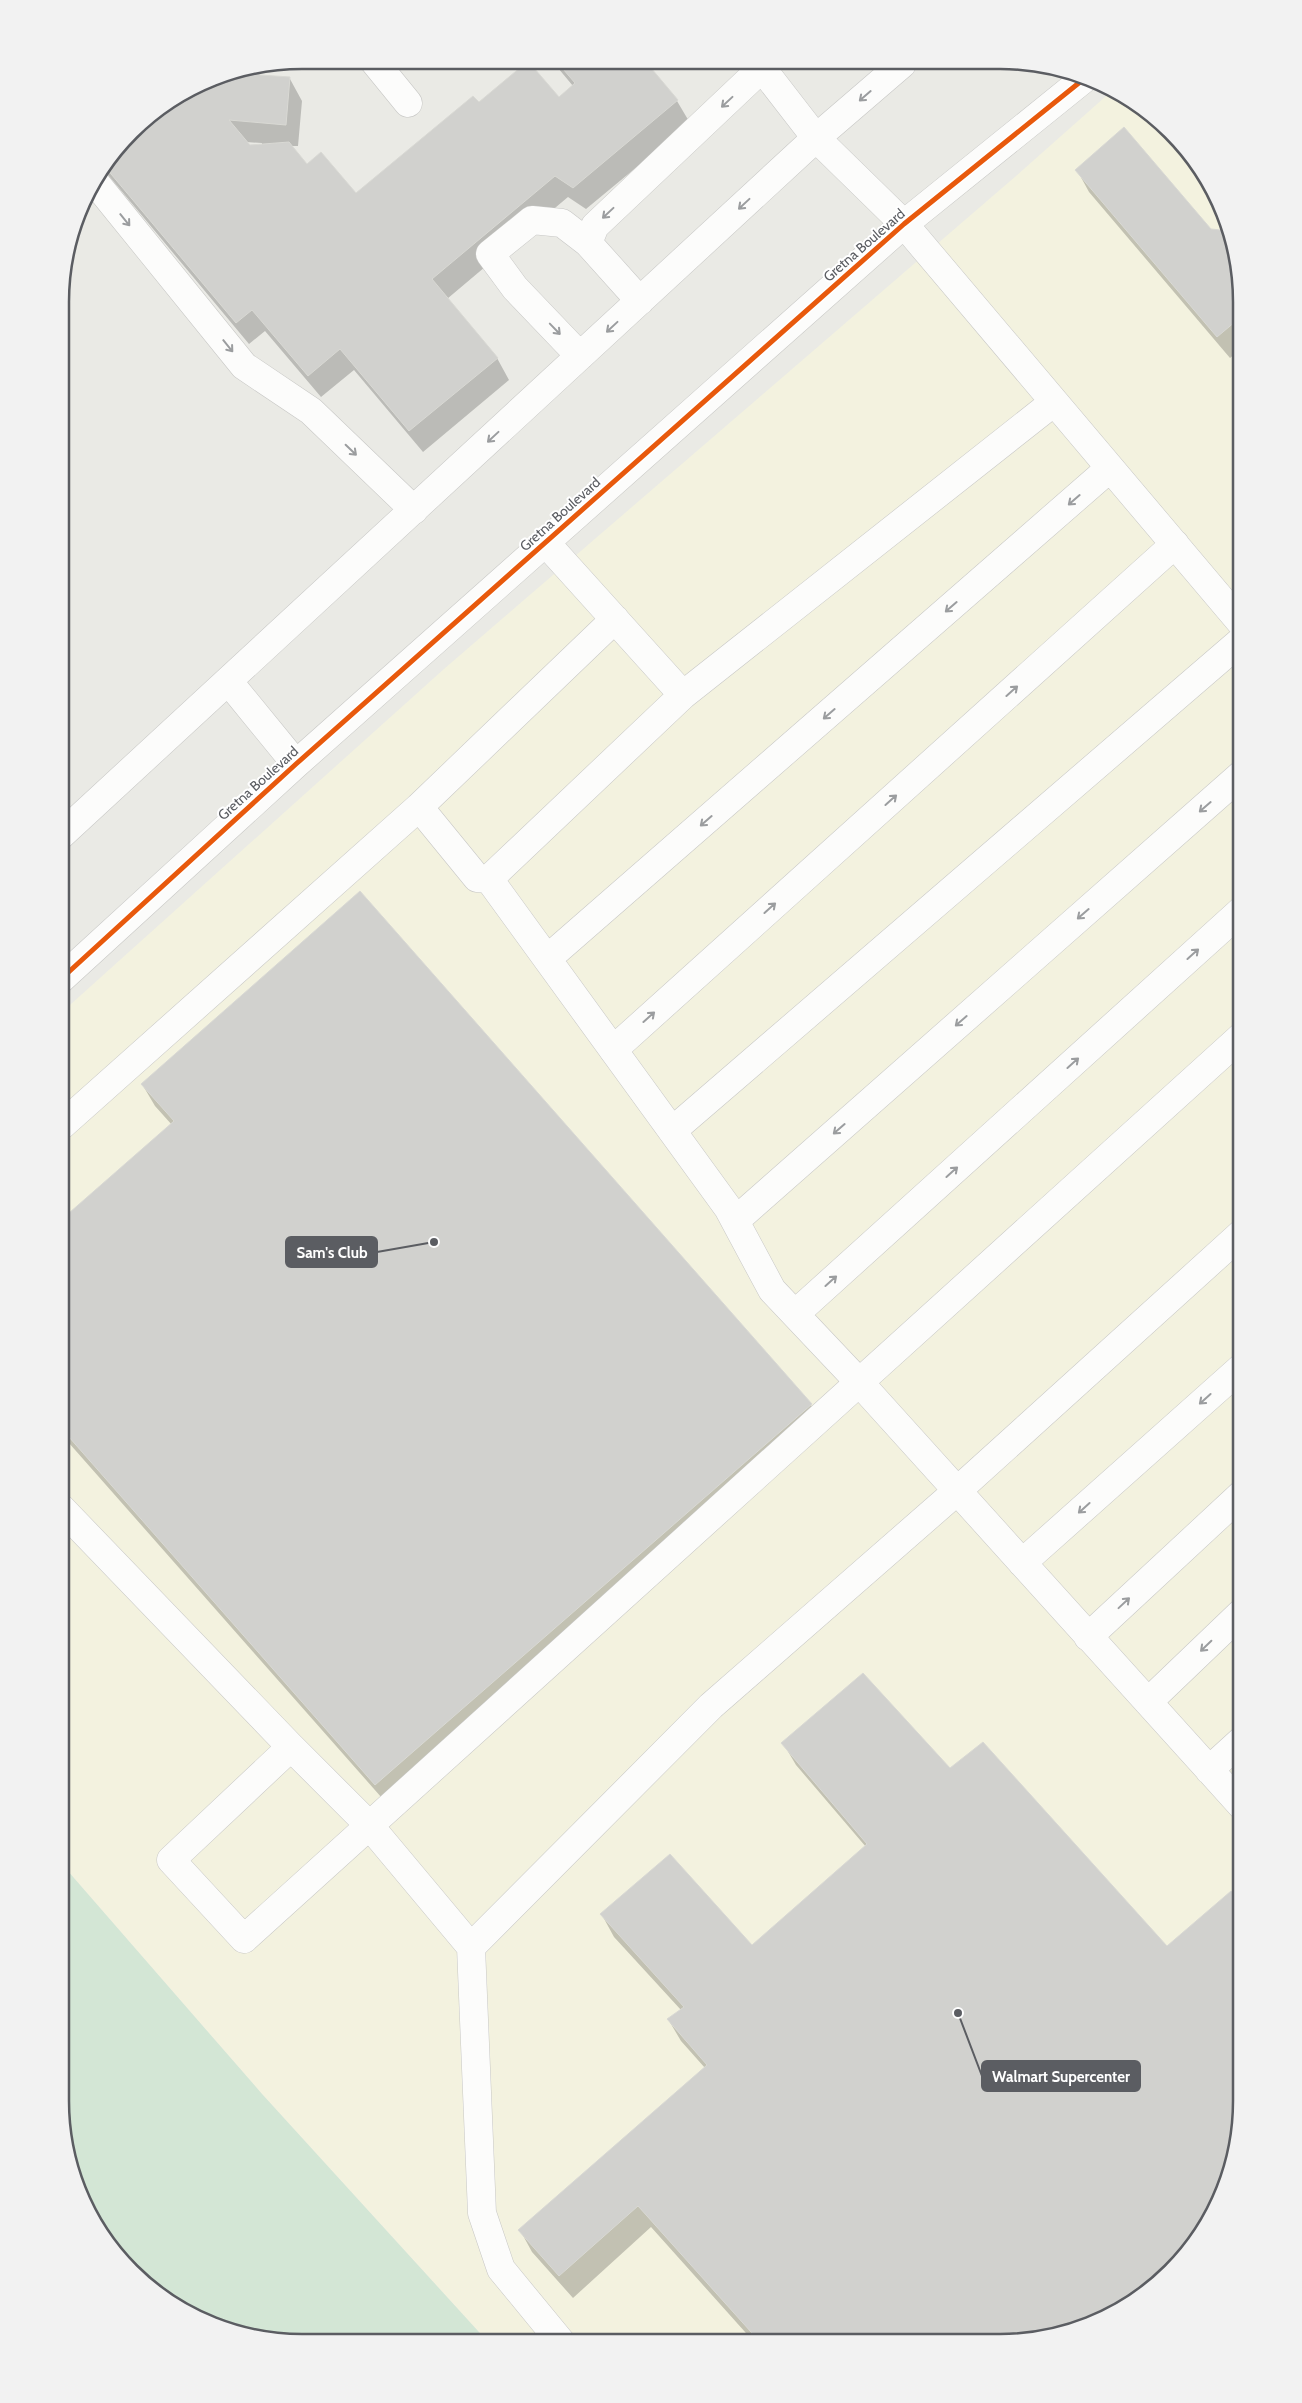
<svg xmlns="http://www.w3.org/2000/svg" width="1302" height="2403" font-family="Cabin,sans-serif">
  <rect width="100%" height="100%" fill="#eaeae5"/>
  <!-- commercial -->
  <path fill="#f3f2df" d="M 1114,89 L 1159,120 L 1201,167 L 1229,224 L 1242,302 L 1241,2117 L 1224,2194 L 1192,2249 L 1147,2293 L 1078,2330 L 1000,2343 L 488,2342 L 262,2094 L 60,1862 L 61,1013 L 444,669 L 1016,176 Z"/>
  <!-- green -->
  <path fill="#d3e6d5" d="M 60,1862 L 262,2094 L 488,2342 L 270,2341 L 195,2318 L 143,2283 L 101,2236 L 73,2179 L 60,2101 Z"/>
  <!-- shadow -->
  <path fill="#0003" fill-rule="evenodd" d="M 519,61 L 543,61 L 534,69 L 558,98 L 573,86 L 553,62 L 660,62 L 651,70 L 677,101 L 690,123 L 586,209 L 568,197 L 447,299 L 497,358 L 509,380 L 423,452 L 354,370 L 321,397 L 265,331 L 249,344 L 104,170 L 142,120 L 260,76 L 290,79 L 302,101 L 298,146 L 291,146 L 307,166 L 356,195 L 479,104 L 523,67 ZM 246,142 L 262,143 L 262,145 L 250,146 Z
    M 1077,170 L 1211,230 L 1230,232 L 1242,302 L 1242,348 L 1230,358 L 1089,192 Z
    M 142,1084 L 811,1405 L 823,1427 L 389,1806 L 61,1434 L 61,1221 L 172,1125 L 155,1106 Z
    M 783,1743 L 950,1769 L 1167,1948 L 1242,1904 L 1241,2117 L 1224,2194 L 1192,2249 L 1147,2293 L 1078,2330 L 1000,2343 L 754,2342 L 651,2227 L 573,2298 L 532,2252 L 520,2230 L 705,2068 L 681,2041 L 668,2019 L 681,2010 L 614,1937 L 602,1915 L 752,1947 L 866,1847 L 796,1765 Z"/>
  <!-- building -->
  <path fill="#d1d1ce" stroke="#d9d9d4" d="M 528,61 L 559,97 L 575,83 L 557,62 L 646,62 L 678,100 L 573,188 L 555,176 L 432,279 L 498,358 L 409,431 L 340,349 L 308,376 L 252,310 L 236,323 L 106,168 L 142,120 L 209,78 L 255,69 L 260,75 L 290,77 L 286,125 L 229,120 L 250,145 L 289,142 L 307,164 L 321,152 L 356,193 L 473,96 L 479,102 Z
    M 1124,127 L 1211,229 L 1230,231 L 1242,302 L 1242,316 L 1217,337 L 1075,170 Z
    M 360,891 L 812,1404 L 375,1785 L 61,1428 L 61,1220 L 174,1121 L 141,1084 Z
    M 863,1673 L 950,1768 L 983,1742 L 1167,1946 L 1231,1891 L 1242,1903 L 1241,2117 L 1224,2194 L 1192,2249 L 1147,2293 L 1078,2330 L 1000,2343 L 760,2342 L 638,2206 L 559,2276 L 518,2230 L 707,2065 L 667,2019 L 684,2007 L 600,1914 L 670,1854 L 752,1945 L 867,1844 L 781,1743 Z"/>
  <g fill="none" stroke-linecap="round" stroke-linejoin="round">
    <defs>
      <path id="minor" d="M 373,60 L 408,103
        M 758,63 L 816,138 L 904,224 L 1242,624
        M 95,182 L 244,366 L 311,411 L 414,510
        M 588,243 L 595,226 L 762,68
        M 580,356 L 515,288 L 490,254 L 532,220 L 562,223 L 588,243 L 640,301
        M 545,542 L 683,695 L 489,879 L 477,878 L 419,807 L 615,619
        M 229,682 L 296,764
        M 683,695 L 1054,402
        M 61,835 L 816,138 L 902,64
        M 489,879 L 728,1208 L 772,1290 L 859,1382 L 1242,1806
        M 547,959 L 1110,468
        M 61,979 L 296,764 L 904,224 L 1085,78
        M 613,1050 L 1175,544
        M 61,1126 L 419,807
        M 672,1131 L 1242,640
        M 735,1221 L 1242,774
        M 795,1314 L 1242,910
        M 61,1508 L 291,1747 L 171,1860 L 244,1939 L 1242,1036
        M 1022,1563 L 1242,1367
        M 1088,1637 L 1242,1494
        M 1148,1702 L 1242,1612
        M 291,1747 L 369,1825 L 471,1947
        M 1209,1770 L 1242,1740
        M 561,2342 L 501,2269 L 482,2213 L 471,1947 L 711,1706 L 957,1491 L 1242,1233"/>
    </defs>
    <!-- minor casing -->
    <use href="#minor" stroke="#c7c7c5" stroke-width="29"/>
    <!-- minor -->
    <use href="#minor" stroke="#fcfcfb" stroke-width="28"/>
    <defs>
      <path id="cycleway" d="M 61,979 L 296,764 L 904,224 L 1085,78"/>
    </defs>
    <!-- cycleway casing -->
    <use href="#cycleway" stroke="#fff" stroke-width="8"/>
    <!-- cycleway -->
    <use href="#cycleway" stroke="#e8590c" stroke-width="5"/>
  </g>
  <!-- one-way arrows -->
  <defs><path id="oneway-shaft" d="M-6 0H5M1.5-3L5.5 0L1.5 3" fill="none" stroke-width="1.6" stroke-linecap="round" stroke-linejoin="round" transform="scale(1.25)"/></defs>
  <g stroke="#9b9d9f">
    <use href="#oneway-shaft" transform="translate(865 96) rotate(139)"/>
    <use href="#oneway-shaft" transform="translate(727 102) rotate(137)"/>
    <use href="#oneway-shaft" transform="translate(744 204) rotate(137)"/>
    <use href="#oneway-shaft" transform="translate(608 213) rotate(137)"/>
    <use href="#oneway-shaft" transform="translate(125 220) rotate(51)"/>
    <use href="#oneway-shaft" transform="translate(612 327) rotate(137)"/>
    <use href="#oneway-shaft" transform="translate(555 329) rotate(46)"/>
    <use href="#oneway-shaft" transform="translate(228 346) rotate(51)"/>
    <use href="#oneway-shaft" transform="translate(493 437) rotate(137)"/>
    <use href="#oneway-shaft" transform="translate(351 450) rotate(44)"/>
    <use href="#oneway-shaft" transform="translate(1074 500) rotate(139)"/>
    <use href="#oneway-shaft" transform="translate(951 607) rotate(139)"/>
    <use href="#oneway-shaft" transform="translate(1012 691) rotate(-42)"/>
    <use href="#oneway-shaft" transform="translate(829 714) rotate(139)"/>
    <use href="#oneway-shaft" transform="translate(891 800) rotate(-42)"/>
    <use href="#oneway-shaft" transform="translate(1205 807) rotate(139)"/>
    <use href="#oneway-shaft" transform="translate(706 821) rotate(139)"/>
    <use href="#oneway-shaft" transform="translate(770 908) rotate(-42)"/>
    <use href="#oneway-shaft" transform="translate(1083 914) rotate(139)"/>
    <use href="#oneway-shaft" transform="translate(1193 954) rotate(-42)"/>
    <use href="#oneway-shaft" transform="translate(649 1017) rotate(-42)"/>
    <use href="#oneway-shaft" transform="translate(961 1021) rotate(139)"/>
    <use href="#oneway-shaft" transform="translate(1073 1063) rotate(-42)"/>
    <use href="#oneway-shaft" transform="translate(839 1129) rotate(139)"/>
    <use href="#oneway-shaft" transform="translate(952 1172) rotate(-42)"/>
    <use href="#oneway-shaft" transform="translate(831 1281) rotate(-42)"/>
    <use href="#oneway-shaft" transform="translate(1205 1399) rotate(138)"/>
    <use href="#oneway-shaft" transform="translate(1084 1508) rotate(138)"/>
    <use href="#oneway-shaft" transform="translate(1124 1603) rotate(-43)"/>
    <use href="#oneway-shaft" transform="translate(1206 1646) rotate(136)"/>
  </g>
  <g text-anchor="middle" stroke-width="4" stroke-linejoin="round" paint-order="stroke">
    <!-- street labels -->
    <g font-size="14" fill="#5b5d62" stroke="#fff">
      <text transform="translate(864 245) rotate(-41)" y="5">Gretna Boulevard</text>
      <text transform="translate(560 514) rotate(-42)" y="5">Gretna Boulevard</text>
      <text transform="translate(258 783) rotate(-42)" y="5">Gretna Boulevard</text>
    </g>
  </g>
  <!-- crop -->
  <path d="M0 0H1302V2403H0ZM302 69H1000A233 233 0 0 1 1233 302V2101A233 233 0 0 1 1000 2334H302A233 233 0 0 1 69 2101V302A233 233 0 0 1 302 69Z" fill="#f2f2f2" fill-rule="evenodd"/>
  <path fill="none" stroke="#5b5d62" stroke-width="2.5" d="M302 69H1000A233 233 0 0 1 1233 302V2101A233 233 0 0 1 1000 2334H302A233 233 0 0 1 69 2101V302A233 233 0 0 1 302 69Z"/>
  <!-- callouts -->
  <path fill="none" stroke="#5b5d62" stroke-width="2" d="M434 1242L377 1252M958 2013L982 2076"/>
  <g fill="#5b5d62" stroke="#fff" stroke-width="2">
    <circle cx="434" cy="1242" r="5"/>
    <circle cx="958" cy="2013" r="5"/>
  </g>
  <g fill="#5b5d62" stroke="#5b5d62" stroke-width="2">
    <rect x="286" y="1237" width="91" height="30" rx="5"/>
    <rect x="982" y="2061" width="158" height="30" rx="5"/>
  </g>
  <g font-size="15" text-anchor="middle" font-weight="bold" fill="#fff">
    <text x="332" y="1258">Sam's Club</text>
    <text x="1061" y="2082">Walmart Supercenter</text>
  </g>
</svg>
